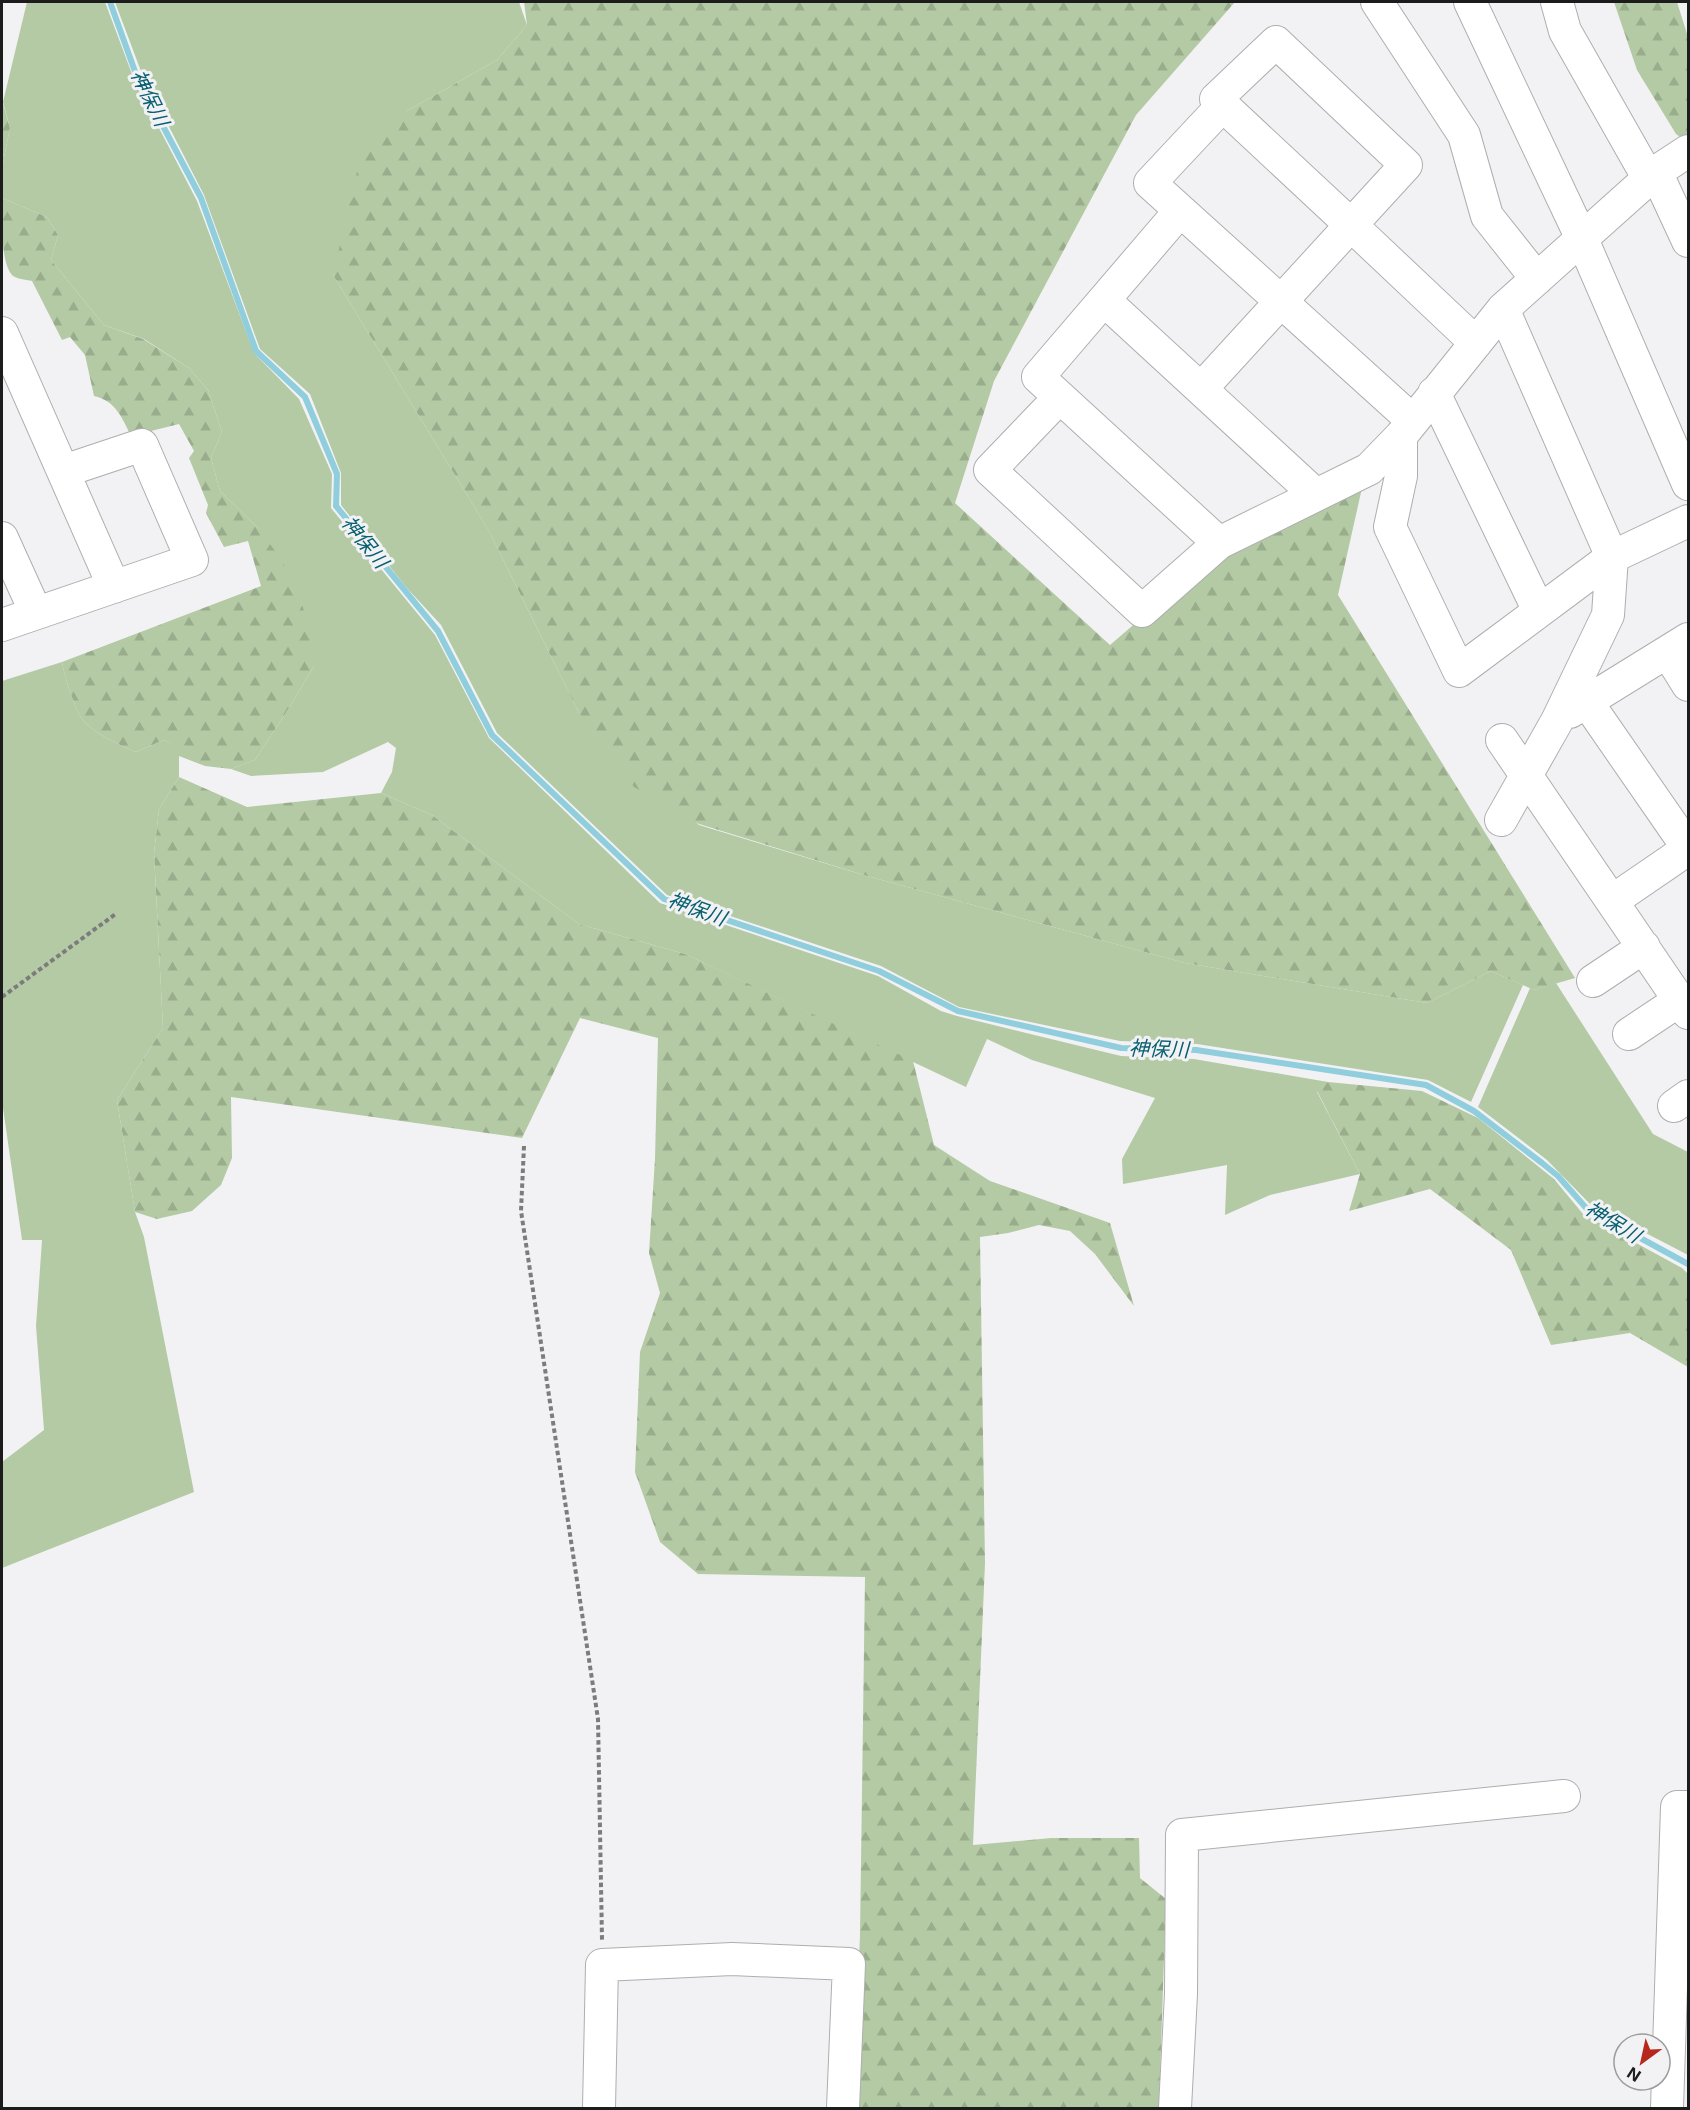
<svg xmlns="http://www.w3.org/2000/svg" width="1690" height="2110" font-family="Inter,'Noto Sans JP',sans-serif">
  <defs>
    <pattern id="forest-firs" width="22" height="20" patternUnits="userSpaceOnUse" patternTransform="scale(1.5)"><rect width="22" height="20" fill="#b3caa4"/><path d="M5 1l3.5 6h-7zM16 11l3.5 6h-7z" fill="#99ad8d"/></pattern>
  </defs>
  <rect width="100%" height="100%" fill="#f2f2f4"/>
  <!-- grass -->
  <path fill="#b3caa4" d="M 27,2 L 105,2 L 135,82 L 197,201 L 254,353 L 299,399 L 332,474 L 331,508 L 435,635 L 489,738 L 660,903 L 878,976 L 941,1011 L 957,1016 L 1121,1056 L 1194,1059 L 1328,1082 L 1317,1092 L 1360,1174 L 1270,1195 L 1225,1215 L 1227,1165 L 1123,1184 L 1122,1159 L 1155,1098 L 1032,1060 L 987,1039 L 966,1087 L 685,954 L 579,924 L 432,815 L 381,793 L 392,772 L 396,748 L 388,742 L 323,772 L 251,776 L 231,769 L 255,760 L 289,708 L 314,666 L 303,607 L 292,586 L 257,527 L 220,491 L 211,458 L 222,432 L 208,390 L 189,368 L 144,339 L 104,325 L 51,260 L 58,235 L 47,217 L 2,198 L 2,167 L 10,128 L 3,102 Z
    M 115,2 L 519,2 L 527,25 L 497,60 L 407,111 L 333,275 L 489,531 L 579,713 L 699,825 L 867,876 L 1185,963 L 1427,1003 L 1491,971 L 1523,985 L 1471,1102 L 1428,1080 L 1197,1044 L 1120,1041 L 959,1007 L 881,966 L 667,895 L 497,733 L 441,625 L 406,587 L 341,505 L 341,473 L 310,394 L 260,349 L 204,195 L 142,74 Z
    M 62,662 C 64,675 75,710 83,720 C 95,734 119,745 136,752 L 164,740 L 179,747 L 179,777 L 159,809 L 154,853 L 163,1028 L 117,1100 L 135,1212 L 144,1237 L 194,1492 L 2,1568 L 2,1462 L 44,1430 L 36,1326 L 42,1240 L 22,1240 L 2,1101 L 2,681 Z
    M 1556,983 L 1653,1134 L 1688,1152 L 1688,1255 L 1590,1204 L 1547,1160 L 1478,1107 L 1530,988 L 1534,990 Z"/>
  <!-- forest -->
  <path fill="url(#forest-firs)" d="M 524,2 L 1235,2 L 1136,115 L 994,381 L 955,503 L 1110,645 L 1231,541 L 1364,479 L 1338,595 L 1575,978 L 1534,990 L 1491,971 L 1427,1003 L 1185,963 L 867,876 L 699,824 L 634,787 L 579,713 L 489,531 L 333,275 L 362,150 L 407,111 L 497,60 L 527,25 Z
    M 1614,2 L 1677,2 L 1688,37 L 1688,137 L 1684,140 L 1676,134 L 1637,70 Z
    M 2,100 L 10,128 L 2,167 Z
    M 2,198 L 47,217 L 58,235 L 51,260 L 104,325 L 143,339 L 189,368 L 208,390 L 222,432 L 211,458 L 220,491 L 257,527 L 282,560 L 303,607 L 314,640 L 314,666 L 289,708 L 255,760 L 231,769 L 205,766 L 179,756 L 178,747 L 164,740 L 136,752 C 119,745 95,734 83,720 C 75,710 64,675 62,662 L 261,586 L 248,541 L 224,547 L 206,513 L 208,505 L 189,458 L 194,451 L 179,424 L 131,436 C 122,418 116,401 94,396 L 85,355 L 70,337 L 62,340 L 32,281 C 27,280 18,279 13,276 C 0,264 2,218 2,198 Z
    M 179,777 L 247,807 L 381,793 L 432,815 L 579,924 L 685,954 L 913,1061 L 934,1145 L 990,1181 L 1110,1223 L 1134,1306 L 1095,1254 L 1070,1231 L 1039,1225 L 1008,1233 L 980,1237 L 985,1563 L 973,1845 L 1051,1838 L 1139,1838 L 1140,1878 L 1166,1899 L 1159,2108 L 853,2108 L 860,1935 L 865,1577 L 698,1574 L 660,1542 L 635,1472 L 640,1352 L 660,1293 L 649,1253 L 655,1159 L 658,1038 L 580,1018 L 522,1138 L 231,1097 L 232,1158 L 221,1185 L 192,1211 L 157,1219 L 135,1212 L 117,1100 L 163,1028 L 154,853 L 159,809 Z
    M 1328,1082 L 1422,1091 L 1478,1118 L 1554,1179 L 1583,1214 L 1682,1268 L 1688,1274 L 1688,1367 L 1630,1333 L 1551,1345 L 1511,1250 L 1430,1189 L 1349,1211 L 1360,1174 L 1317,1091 Z"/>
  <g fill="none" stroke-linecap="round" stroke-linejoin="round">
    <!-- stream -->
    <path stroke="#90cedd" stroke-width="6" d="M 110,2 L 137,77 L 201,198 L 256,351 L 305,397 L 337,474 L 336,506 L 438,631 L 492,735 L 664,899 L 879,971 L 958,1011 L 1121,1048 L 1196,1050 L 1426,1085 L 1474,1111 L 1542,1163 L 1558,1176 L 1587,1209 L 1688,1264"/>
    <defs>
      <path id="minor" d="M 1377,2 L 1464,135 L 1487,216 L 1537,279
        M 1470,2 L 1582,239 L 1688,484
        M 1557,2 L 1565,31 L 1649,179
        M 1223,105 L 1150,183 L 1412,420
        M 1656,172 L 1688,241
        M 1180,211 L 1038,377 L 1219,543
        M 1104,300 L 1316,495
        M 2,333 L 114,587
        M 1201,389 L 1351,225 L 1216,99 L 1276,42 L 1406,165 L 1351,225 L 1476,343
        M 1434,393 L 1539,611
        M 1060,397 L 990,470 L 1142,611 L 1219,543 L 1369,469 L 1401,436 L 1503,309 L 1656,172 L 1688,151
        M 1401,436 L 1401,476 L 1390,527 L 1459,671 L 1612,557 L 1688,521
        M 2,538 L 36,613
        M 2,625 L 192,560 L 142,445 L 64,471
        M 1668,653 L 1688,685
        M 1587,702 L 1688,848
        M 1570,712 L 1688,639
        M 1502,740 L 1688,1013
        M 1501,820 L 1557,721 L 1608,615 L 1612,557 L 1503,309
        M 1612,901 L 1688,849
        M 1593,981 L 1644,947
        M 1629,1034 L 1680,1000
        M 1674,1106 L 1688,1096
        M 599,2108 L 602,1965 L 732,1959 L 849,1964 L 843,2108
        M 1175,2108 L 1181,1994 L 1182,1835 L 1564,1796
        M 1667,2108 L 1677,1807 L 1688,1807"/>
    </defs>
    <!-- minor casing -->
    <use href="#minor" stroke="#aeaeb0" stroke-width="34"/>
    <!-- path -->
    <path stroke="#7c7c7d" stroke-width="4" stroke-dasharray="4.5 3" stroke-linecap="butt" d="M 2,997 L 117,913
      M 524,1146 L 521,1211 L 598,1719 L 602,1940"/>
    <!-- minor -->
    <use href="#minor" stroke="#fff" stroke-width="32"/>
  </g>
  <g text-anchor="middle" stroke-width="6" stroke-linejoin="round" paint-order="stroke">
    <!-- water labels -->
    <g font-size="20" font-style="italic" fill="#086070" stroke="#f2f2f4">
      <text transform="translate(150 98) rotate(64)" y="7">神保川</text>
      <text transform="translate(365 542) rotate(51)" y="7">神保川</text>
      <text transform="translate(697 909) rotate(20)" y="7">神保川</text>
      <text transform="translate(1159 1049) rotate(2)" y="7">神保川</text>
      <text transform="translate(1613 1222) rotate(31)" y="7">神保川</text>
    </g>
  </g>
  <!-- border -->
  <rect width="1690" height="2110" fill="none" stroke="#1c1c1c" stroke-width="6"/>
  <!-- north arrow -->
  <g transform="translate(1642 2062) rotate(213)"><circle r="28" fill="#f2f2f4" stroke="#9c9c9e" stroke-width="1.5"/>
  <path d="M0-4.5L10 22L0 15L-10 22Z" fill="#b6281b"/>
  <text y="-9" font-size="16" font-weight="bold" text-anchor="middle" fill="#1c1c1c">N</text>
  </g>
</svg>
